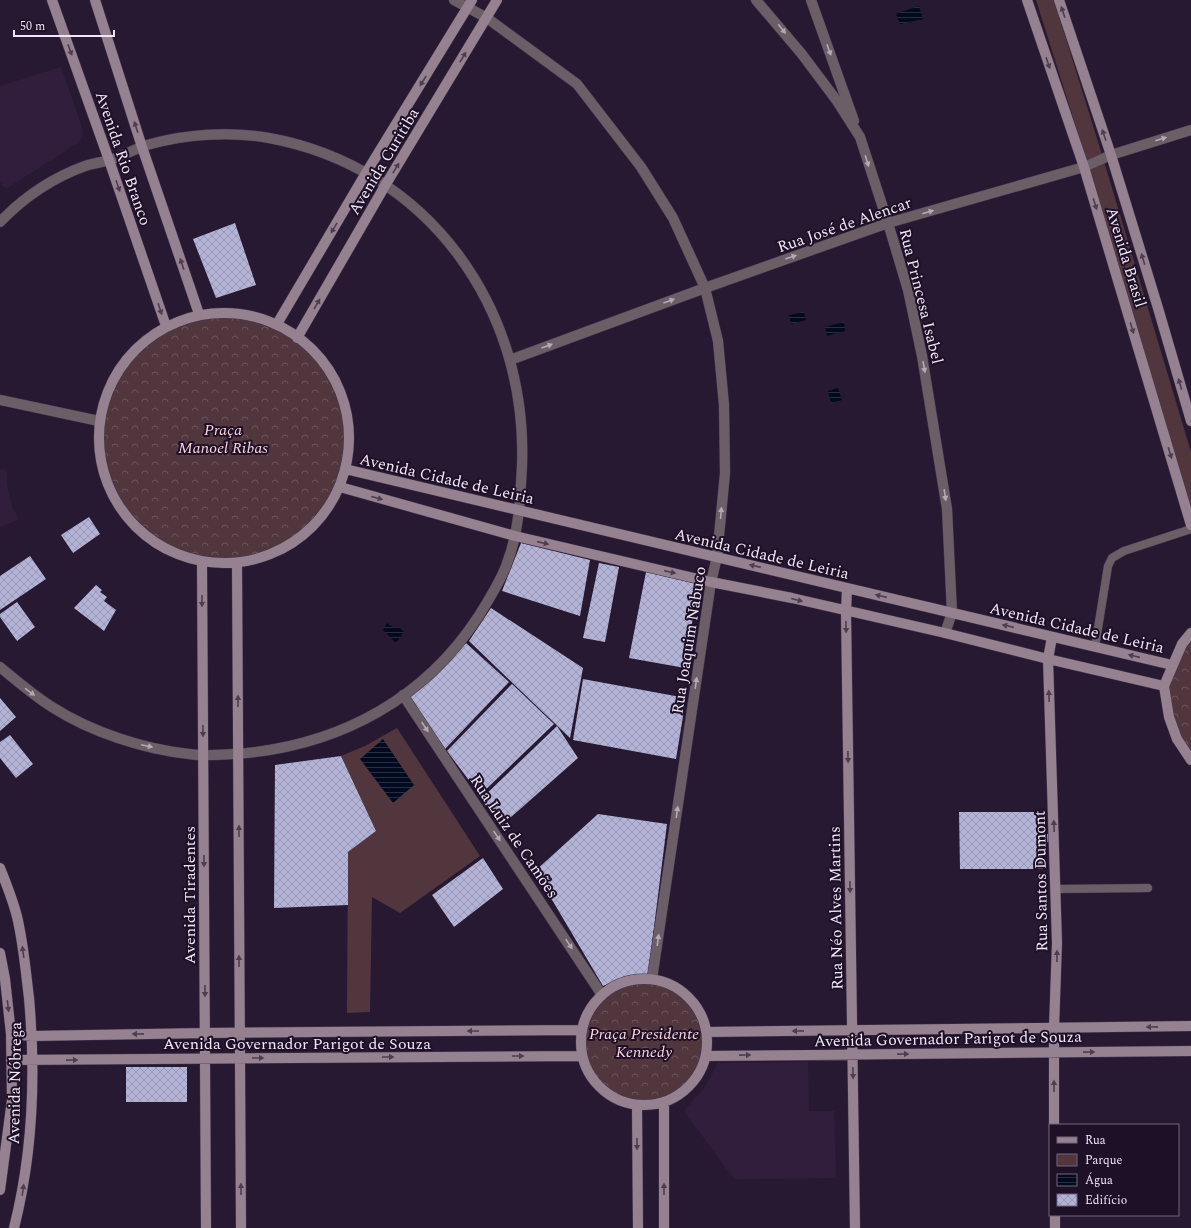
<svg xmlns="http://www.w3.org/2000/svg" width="1191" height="1228" font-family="Spectral,serif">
  <defs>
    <pattern id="park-crowns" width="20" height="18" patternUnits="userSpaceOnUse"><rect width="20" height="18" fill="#51373d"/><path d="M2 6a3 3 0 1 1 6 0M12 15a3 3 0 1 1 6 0" fill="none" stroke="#6a545a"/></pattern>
    <pattern id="water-rules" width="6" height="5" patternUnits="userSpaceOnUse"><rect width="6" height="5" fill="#010a1e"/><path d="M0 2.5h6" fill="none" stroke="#262e3f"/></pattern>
    <pattern id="building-cross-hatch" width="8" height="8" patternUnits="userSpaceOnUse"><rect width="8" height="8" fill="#b2b3d6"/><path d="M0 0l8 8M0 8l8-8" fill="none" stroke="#9898b3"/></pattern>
  </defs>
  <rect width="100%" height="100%" fill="#281932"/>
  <!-- built -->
  <path fill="#311e3d" d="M 61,67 L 81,124 L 82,135 L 80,140 L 76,144 L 6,189 L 0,182 L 0,86 Z
    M 0,470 L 7,470 L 7,484 L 12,507 L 19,519 L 0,527 Z
    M 808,1062 L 809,1111 L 834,1111 L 836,1178 L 734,1179 L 684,1111 L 705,1087 L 718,1063 Z"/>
  <!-- green -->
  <path fill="#51373d" d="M 1036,0 L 1054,0 L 1103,158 L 1191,452 L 1191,509 L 1088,165 Z
    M 397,728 L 480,856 L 400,913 L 372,897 L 370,1012 L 347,1013 L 348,852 L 376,831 L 341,756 L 365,746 Z"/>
  <!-- park -->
  <path fill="url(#park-crowns)" d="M99 438a125 125 0 1 1 250 0a125 125 0 1 1-250 0Z
    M 1191,633 L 1191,760 L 1177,739 L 1167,677 Z
    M581 1042a63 63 0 1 1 126 0a63 63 0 1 1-126 0Z"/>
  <!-- water -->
  <path fill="url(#water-rules)" d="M 919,6 L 923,19 L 900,24 L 896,14 Z
    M 804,312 L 806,320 L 791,324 L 789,315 Z
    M 844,322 L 845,331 L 827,336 L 825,327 Z
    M 838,388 L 842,400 L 831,403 L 828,391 Z
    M 387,623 L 394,628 L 399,627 L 404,632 L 396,643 L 383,630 Z
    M 383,739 L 414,785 L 393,803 L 360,759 Z"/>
  <!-- building -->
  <path fill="url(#building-cross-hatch)" d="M 235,223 L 256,285 L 216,298 L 193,239 Z
    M 89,517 L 100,534 L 73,553 L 61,535 Z
    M 521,543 L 590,560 L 580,616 L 502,591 Z
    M 30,556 L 46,579 L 0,610 L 0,576 Z
    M 599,563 L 619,567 L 605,642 L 583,638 Z
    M 646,572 L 698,584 L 685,668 L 629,658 Z
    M 96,585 L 102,590 L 100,592 L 107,597 L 104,601 L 116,610 L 104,631 L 74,608 Z
    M 17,602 L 35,627 L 17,641 L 0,617 L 0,614 Z
    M 491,608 L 583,668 L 570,738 L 469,641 Z
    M 466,643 L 509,682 L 445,749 L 423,718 L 409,695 Z
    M 583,679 L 686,698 L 676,759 L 573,740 Z
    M 512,684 L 554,724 L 480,795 L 447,751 Z
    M 0,698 L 16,717 L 0,731 Z
    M 557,726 L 578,758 L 501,826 L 481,799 Z
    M 10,735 L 33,764 L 16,778 L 0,758 L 0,742 Z
    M 341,756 L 376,831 L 348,852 L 348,905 L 274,908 L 275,765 Z
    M 959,812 L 1043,812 L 1045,834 L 1049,834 L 1049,842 L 1047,842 L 1047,849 L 1043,853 L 1043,869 L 960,869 Z
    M 598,814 L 667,824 L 648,975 L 629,975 L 603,986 L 535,871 Z
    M 483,858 L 503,889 L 454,927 L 432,895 Z
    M 126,1067 L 187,1067 L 187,1102 L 126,1102 Z"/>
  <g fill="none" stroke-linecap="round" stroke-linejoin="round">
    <defs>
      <path id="lane" d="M 1095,647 L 1108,566 L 1112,558 L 1124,551 L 1191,529
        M 1056,889 L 1148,888"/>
      <path id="street" d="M 454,0 L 487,18 L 577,84 L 641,167 L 673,218 L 705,288 L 718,341 L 724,405 L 725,473 L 717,557 L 711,582 L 652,979
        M 756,0 L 801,53 L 837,101 L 860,137 L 888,223 L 908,290 L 922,356 L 947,509 L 952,613 L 945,633
        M 811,0 L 854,121
        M 0,222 C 24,197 52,178 85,166 C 94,163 104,162 113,159 C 124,155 135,149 147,145 C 185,134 230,131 269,138 C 428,167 528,308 522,466 C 520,501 519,533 506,566 C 499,584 488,601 478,617 C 425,698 343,743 247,753 C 228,754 208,757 189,754 C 143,749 91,732 52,707 C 33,695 17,681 0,667
        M 510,360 L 705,288 L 888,223 L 1084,167 L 1111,155 L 1191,130
        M 0,400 L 99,421
        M 403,695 L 602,995"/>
      <path id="secondary" d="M 52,0 L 109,160 L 166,326
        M 95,0 L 142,147 L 199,314
        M 1027,0 L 1084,167 L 1191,525
        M 1059,0 L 1111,155 L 1158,308 L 1191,421
        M99 438a125 125 0 1 1 250 0a125 125 0 1 1-250 0Z
        M 277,324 L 366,173 L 472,0
        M 297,338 L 386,184 L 497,0
        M 345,469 L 1172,665
        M 340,487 L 515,536 L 711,582 L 792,598 L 945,633 L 1048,659 L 1164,686
        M 202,562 L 206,1228
        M 237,563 L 241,1228
        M 847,588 L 846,612 L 855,1228
        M 1191,633 L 1182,644 L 1164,686 L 1169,717 L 1177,739 L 1191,760
        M 1052,637 L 1048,659 L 1057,943 L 1054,1028 L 1054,1125
        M 0,868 C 7,886 16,907 19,926 C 24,950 26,974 29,998 C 36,1076 33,1153 14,1228
        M 0,953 L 5,979 L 11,1034 L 12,1100 L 0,1190
        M581 1042a63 63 0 1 1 126 0a63 63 0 1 1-126 0Z
        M 707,1032 L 1191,1026
        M 11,1034 L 32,1036 L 205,1033 L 582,1030
        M 706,1056 L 1191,1051
        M 11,1060 L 582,1056
        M 664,1102 L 664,1228
        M 637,1105 L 638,1228
        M 1055,1215 L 1055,1228"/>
    </defs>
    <!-- lane casing -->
    <use href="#lane" stroke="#44364e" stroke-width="9"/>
    <!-- street casing -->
    <use href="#street" stroke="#44364e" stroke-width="11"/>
    <!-- secondary casing -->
    <use href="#secondary" stroke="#44364e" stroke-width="11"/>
    <!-- lane -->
    <use href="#lane" stroke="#6b5e67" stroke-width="8"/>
    <!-- street -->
    <use href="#street" stroke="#6b5e67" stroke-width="10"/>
    <!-- secondary -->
    <use href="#secondary" stroke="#95818f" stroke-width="10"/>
  </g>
  <!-- one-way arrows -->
  <defs><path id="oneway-solid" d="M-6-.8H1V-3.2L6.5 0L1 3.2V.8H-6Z"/></defs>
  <g fill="#4e3d51">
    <use href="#oneway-solid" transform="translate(1063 12) rotate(-109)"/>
    <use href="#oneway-solid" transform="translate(70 50) rotate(70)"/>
    <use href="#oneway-solid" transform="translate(463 57) rotate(-59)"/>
    <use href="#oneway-solid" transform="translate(1048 63) rotate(71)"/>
    <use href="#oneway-solid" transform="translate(423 81) rotate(122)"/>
    <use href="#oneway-solid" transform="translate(136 127) rotate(-108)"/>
    <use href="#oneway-solid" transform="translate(1104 135) rotate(-109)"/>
    <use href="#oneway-solid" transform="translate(396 168) rotate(-59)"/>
    <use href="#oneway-solid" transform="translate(118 186) rotate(71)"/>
    <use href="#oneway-solid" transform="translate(1095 204) rotate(73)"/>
    <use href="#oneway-solid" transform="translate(334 228) rotate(121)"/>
    <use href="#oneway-solid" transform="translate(1143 259) rotate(-107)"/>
    <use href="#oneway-solid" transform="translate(182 264) rotate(-109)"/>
    <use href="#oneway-solid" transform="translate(317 304) rotate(-60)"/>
    <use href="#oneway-solid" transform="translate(160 309) rotate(71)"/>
    <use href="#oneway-solid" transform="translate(1132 328) rotate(73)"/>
    <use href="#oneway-solid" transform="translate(1180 384) rotate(-106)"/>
    <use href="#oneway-solid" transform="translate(1170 453) rotate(73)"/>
    <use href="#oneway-solid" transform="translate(377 498) rotate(15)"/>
    <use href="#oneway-solid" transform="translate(543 543) rotate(13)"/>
    <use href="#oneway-solid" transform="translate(755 566) rotate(-167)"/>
    <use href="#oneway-solid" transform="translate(670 572) rotate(13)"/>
    <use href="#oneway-solid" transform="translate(881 596) rotate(-167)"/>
    <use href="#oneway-solid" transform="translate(797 600) rotate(14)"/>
    <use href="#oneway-solid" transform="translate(202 601) rotate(90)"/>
    <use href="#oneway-solid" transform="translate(1008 626) rotate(-167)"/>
    <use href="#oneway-solid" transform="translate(846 627) rotate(89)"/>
    <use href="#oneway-solid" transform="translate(1134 656) rotate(-167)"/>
    <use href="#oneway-solid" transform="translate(1049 696) rotate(-92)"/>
    <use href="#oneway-solid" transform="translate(238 701) rotate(-90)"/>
    <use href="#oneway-solid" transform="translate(203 731) rotate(90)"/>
    <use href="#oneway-solid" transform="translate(848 757) rotate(89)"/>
    <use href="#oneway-solid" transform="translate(1054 826) rotate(-92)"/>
    <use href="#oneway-solid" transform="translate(239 831) rotate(-90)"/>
    <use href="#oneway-solid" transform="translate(204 861) rotate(90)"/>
    <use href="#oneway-solid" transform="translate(850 887) rotate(89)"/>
    <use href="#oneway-solid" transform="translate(23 952) rotate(-98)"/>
    <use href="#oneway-solid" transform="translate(1057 956) rotate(-90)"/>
    <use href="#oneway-solid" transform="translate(239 961) rotate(-90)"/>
    <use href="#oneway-solid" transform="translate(205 991) rotate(90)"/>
    <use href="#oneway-solid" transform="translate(8 1006) rotate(83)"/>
    <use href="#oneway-solid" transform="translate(1152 1027) rotate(179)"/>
    <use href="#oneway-solid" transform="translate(473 1031) rotate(180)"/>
    <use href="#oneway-solid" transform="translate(798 1031) rotate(179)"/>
    <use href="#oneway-solid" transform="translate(138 1034) rotate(179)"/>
    <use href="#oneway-solid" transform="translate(1089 1052) rotate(-1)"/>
    <use href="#oneway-solid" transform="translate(903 1054) rotate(-1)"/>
    <use href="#oneway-solid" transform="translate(745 1055) rotate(-1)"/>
    <use href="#oneway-solid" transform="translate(518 1056)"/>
    <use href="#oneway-solid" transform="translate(388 1057)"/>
    <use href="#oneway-solid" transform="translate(258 1058)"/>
    <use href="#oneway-solid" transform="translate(72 1060) rotate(-1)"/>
    <use href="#oneway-solid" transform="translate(853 1073) rotate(89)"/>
    <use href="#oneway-solid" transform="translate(1054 1086) rotate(-90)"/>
    <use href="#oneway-solid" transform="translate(637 1144) rotate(90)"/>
    <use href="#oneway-solid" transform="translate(241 1189) rotate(-90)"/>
    <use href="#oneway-solid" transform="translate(664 1189) rotate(-90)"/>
    <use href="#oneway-solid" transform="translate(23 1190) rotate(-82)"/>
  </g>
  <g fill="#b4a9b6">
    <use href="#oneway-solid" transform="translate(782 29) rotate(51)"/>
    <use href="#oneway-solid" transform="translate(829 50) rotate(70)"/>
    <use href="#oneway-solid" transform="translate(1161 139) rotate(-17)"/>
    <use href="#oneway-solid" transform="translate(867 161) rotate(72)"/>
    <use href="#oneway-solid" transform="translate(928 212) rotate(-16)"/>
    <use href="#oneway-solid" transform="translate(791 257) rotate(-19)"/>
    <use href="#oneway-solid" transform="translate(669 301) rotate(-20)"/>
    <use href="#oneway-solid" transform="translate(547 346) rotate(-20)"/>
    <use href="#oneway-solid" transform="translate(924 367) rotate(80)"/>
    <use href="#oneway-solid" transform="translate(945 495) rotate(81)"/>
    <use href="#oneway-solid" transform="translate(721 513) rotate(-85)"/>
    <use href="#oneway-solid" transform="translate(696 683) rotate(-82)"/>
    <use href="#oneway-solid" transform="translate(30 692) rotate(36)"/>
    <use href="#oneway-solid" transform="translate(425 727) rotate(56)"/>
    <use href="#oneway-solid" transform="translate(147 746) rotate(12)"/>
    <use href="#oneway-solid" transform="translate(677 812) rotate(-82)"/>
    <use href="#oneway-solid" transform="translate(497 836) rotate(56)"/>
    <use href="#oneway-solid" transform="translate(658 940) rotate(-82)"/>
    <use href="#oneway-solid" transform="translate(569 944) rotate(56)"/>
  </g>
  <g text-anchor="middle" stroke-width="4" stroke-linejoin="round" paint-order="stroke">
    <!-- street labels -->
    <g font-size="16" fill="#f0e6f7" stroke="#1e1027">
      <text transform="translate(124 158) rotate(71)" y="6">Avenida Rio Branco</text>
      <text transform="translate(383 161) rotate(-59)" y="6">Avenida Curitiba</text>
      <text transform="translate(844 224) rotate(-19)" y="6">Rua José de Alencar</text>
      <text transform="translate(1127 257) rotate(73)" y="6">Avenida Brasil</text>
      <text transform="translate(922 296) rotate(76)" y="6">Rua Princesa Isabel</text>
      <text transform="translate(447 478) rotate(13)" y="6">Avenida Cidade de Leiria</text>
      <text transform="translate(762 553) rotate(13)" y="6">Avenida Cidade de Leiria</text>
      <text transform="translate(1077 627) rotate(13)" y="6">Avenida Cidade de Leiria</text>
      <text transform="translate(688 640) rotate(-81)" y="6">Rua Joaquim Nabuco</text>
      <text transform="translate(515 836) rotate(56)" y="6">Rua Luiz de Camões</text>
      <text transform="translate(1040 881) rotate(-91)" y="6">Rua Santos Dumont</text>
      <text transform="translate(189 895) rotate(-90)" y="6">Avenida Tiradentes</text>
      <text transform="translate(835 908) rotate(-91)" y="6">Rua Néo Alves Martins</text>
      <text transform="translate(948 1038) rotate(-1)" y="6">Avenida Governador Parigot de Souza</text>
      <text x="297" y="1049">Avenida Governador Parigot de Souza</text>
      <text transform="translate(14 1083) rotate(-89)" y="6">Avenida Nóbrega</text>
    </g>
    <!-- park labels -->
    <g font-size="16" font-style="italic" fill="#fcd5dc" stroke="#1e1027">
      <text x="223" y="435">Praça<tspan x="223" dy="18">Manoel Ribas</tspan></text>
      <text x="644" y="1039">Praça Presidente<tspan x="644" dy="18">Kennedy</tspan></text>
    </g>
  </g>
  <!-- legend -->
  <rect x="1049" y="1124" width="130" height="92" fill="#1e1027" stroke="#72667a"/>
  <rect x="1057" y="1137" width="20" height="6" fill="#95818f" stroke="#72667a"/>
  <text x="1085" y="1144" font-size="12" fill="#f0e6f7">Rua</text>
  <rect x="1057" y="1154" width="20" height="12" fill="#51373d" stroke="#72667a"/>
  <text x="1085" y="1164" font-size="12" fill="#f0e6f7">Parque</text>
  <rect x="1057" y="1174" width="20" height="12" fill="url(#water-rules)" stroke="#72667a"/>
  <text x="1085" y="1184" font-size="12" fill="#f0e6f7">Água</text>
  <rect x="1057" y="1194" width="20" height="12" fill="url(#building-cross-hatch)" stroke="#72667a"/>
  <text x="1085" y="1204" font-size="12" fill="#f0e6f7">Edifício</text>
  <!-- scale -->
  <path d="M14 30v6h100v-6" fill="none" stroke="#f0e6f7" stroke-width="2"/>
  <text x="20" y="30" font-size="12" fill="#f0e6f7" stroke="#1e1027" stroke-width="3" paint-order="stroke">50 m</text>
</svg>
